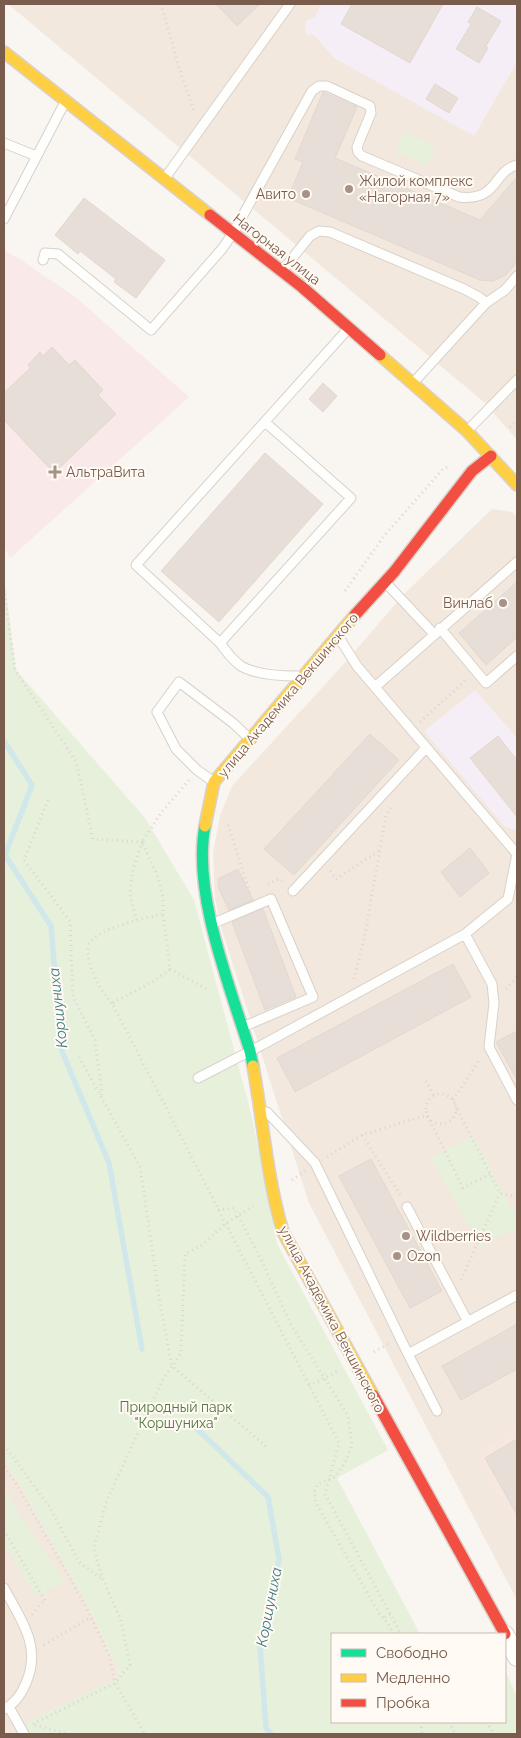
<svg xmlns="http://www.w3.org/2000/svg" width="521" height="1738" font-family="Raleway,sans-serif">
  <rect width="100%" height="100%" fill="#f9f5f0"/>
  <!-- residential -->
  <path fill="#f2e8de" d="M 8,4 L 517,4 L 517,440 L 485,403 Z
    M 492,509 L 512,512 L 517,517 L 517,1600 L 309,1203 L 222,930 L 215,899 L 213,853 L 220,816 L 232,786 L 341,667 L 405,593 Z
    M 4,1461 L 18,1481 L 93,1614 L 121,1677 L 157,1734 L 4,1734 Z"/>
  <!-- commercial -->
  <path fill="#f6e8e1" d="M 517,1428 L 517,1527 L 474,1455 Z"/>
  <!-- education -->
  <path fill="#f6eef6" d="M 321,4 L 517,4 L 517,62 L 474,136 L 334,58 L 314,35 L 306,34 L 305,21 L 315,17 Z
    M 475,690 L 517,738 L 517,830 L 505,827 L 424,731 Z"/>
  <!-- medical -->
  <path fill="#fae9e9" d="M 4,250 L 21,260 L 74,296 L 189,397 L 10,558 L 4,547 Z"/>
  <!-- green -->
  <path fill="#e7f0db" d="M 404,132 L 435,146 L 427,166 L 396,152 Z
    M 4,578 L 16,670 L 145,818 L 194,900 L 251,1113 L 277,1244 L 388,1450 L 337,1478 L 420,1634 L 332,1634 L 332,1722 L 505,1722 L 505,1670 L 517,1697 L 517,1734 L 30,1734 L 24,1724 L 121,1676 L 93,1614 L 18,1481 L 4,1461 Z
    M 473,1136 L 517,1218 L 517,1227 L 480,1247 L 431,1158 Z
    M 4,1486 L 19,1515 L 64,1581 L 36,1597 L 4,1543 Z"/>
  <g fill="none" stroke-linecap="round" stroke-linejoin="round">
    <!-- stream -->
    <path stroke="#d0e8ea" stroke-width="5.5" d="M 4,741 L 32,785 L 5,855 L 51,926 L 61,1049 L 109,1163 L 142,1349
      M 190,1422 L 268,1497 L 279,1559 L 260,1645 L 266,1728 L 271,1734"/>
  </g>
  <!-- building -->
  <path fill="#e6ded7" stroke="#e2d8d2" d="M 216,4 L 260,4 L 237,26 Z
    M 352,4 L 443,4 L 410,63 L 341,24 Z
    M 477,7 L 501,21 L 486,46 L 488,48 L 479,63 L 456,49 L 471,24 L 468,22 Z
    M 435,84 L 458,98 L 449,113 L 426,99 Z
    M 323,92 L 357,107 L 335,158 L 480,220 L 517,177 L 517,262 L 506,275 L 493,281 L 480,280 L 288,198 L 303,162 L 295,159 Z
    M 84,198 L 165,260 L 136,298 L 114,282 L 116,279 L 80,251 L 78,254 L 55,235 Z
    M 52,347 L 69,365 L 75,360 L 103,390 L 98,395 L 116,414 L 54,473 L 4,420 L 4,393 L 30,368 L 28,365 L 40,352 L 43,356 Z
    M 323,383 L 337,396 L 323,412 L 309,399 Z
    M 265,453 L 323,504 L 219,622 L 161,571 Z
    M 517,582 L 517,637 L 486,665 L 459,633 Z
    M 370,734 L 399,760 L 294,875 L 264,849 Z
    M 498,736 L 517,760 L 517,817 L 470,758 Z
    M 470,848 L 489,873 L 460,897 L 441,872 Z
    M 238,869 L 253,900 L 229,910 L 219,889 L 218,879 Z
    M 263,909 L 296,997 L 265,1010 L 232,922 Z
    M 453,964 L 471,997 L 295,1092 L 277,1058 Z
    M 517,1031 L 517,1080 L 496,1042 Z
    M 371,1159 L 442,1291 L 410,1308 L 339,1176 Z
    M 517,1324 L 517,1369 L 461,1400 L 442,1366 Z
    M 517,1439 L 517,1515 L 485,1458 Z"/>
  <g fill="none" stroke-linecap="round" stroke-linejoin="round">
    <defs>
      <path id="lane" d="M 4,143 L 36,156
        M 165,178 L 290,4
        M 4,219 L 64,104
        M 43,260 L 45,253 L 58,254 L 151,330 L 222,249 L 233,233 L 312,91 L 319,86 L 327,86 L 370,106 L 371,113 L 357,147 L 358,152 L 362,156 L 459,197 C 498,202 493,171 517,165
        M 282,271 L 310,236 L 319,231 L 330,232 L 464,289 L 479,297 L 486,303
        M 413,383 L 486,303 L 505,290 L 517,276
        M 467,431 L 517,380
        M 386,583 L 434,634
        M 440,628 L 486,683 L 517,656
        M 338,636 L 357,666 L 517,854
        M 220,643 L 351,498 L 265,422
        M 298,676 C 282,676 256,675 241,666 C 232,660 226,651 220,643 L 136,565 L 348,329
        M 375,687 L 517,562
        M 214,782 L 197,770 L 176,749 L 157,712 L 179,682 L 233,723 L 249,738
        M 293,891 L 425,749
        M 214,923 L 271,899 L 313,997 L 245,1026
        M 465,934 L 508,899 L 517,854
        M 198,1078 L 262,1045 L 465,934 L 492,984 L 494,1003 L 489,1047 L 517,1100
        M 267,1112 L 315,1163 L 408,1354 L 437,1411
        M 407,1207 L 468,1322
        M 408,1354 L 517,1295
        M 4,1588 C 21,1620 42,1646 26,1683 C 21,1695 15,1704 4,1709
        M 9,1707 L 24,1734"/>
      <path id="street" d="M 505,1635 L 517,1657"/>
      <path id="fast" d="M 205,826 C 192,892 230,987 250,1051 L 253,1066"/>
      <path id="slow" d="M 4,52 L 210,215
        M 380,355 L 467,431 L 517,485
        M 205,826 L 214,782 L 355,615
        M 253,1066 C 263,1121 267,1178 283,1232 L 373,1395"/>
      <path id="jam" d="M 210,215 L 302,287 L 380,355
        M 355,615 L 394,572 L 472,471 L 491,456
        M 373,1395 L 505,1634"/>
    </defs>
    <!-- lane casing -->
    <use href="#lane" stroke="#d7d1cb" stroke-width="11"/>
    <!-- street casing -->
    <use href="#street" stroke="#d7d1cb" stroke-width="20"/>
    <!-- fast casing -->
    <use href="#fast" stroke="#d9d2cb" stroke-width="14"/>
    <!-- slow casing -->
    <use href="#slow" stroke="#d9d2cb" stroke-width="14"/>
    <!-- jam casing -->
    <use href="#jam" stroke="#d9d2cb" stroke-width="14"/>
    <!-- path -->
    <path stroke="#dcd5d0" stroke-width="3" stroke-dasharray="1 4" stroke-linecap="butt" d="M 161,4 L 179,68 L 195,114
      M 510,427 L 517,420
      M 4,589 L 15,670 L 76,761 L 93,839 L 142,842 L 132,873 L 130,894 L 136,920
      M 345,591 L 384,536 L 443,469 L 448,467
      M 420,722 L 467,679
      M 189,780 L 161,813 L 142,842 L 158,877 L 163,899 L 163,914 L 170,969 L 154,981 L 112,1003 L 339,1443 L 325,1494 L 401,1634
      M 48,800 L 24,860 L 70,921 L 73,997 L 95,1040 L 102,1095
      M 228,825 L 250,893
      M 330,871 L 336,879 L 379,851
      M 268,884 L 279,879 L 284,883
      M 170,969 L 207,989
      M 354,979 L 366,929 L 386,815 L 391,808
      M 506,989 L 517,977
      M 112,1003 C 103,993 99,987 94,974 C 90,965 86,955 89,944 C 95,929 148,917 163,914
      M 79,1057 L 140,1167 L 161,1309 L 172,1366 L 269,1449
      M 426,1081 L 434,1096
      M426 1109a15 15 0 1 1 30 0a15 15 0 1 1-30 0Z
      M 453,1100 L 480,1059
      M 455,1105 L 500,1193 L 517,1197
      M 362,1135 L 401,1196
      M 327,1157 L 362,1135 L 427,1115 L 463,1188 L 491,1174
      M 292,1180 L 305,1171
      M 218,1210 L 234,1208 L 260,1257 L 290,1323 L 348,1416 L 352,1445 L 345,1463 L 335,1477 L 318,1484 L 314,1492 L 316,1503 L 380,1615 L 384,1618
      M 461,1280 L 500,1193
      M 374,1352 L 388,1344
      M 309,1386 L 338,1371
      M 4,1445 L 49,1506 L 79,1562 L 101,1578
      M 4,1467 L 17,1485 L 86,1607 L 109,1655 L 115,1683 L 145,1734
      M 4,1530 L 45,1601 L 40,1604 L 32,1615
      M 390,1614 L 384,1618 L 394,1634
      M 44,1645 L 91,1617
      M 421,1722 L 422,1734
      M 449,1722 L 455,1734
      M 486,1722 L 495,1734
      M 33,1724 L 115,1683 L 130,1665 L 121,1620 L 102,1578 L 94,1547 L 107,1500 L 162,1381 L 181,1353 L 185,1254 L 201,1246 L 225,1224 L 253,1206
      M 35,1725 L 67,1734"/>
    <!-- lane -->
    <use href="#lane" stroke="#fefefd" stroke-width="9"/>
    <!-- street -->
    <use href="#street" stroke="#fefefd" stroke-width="18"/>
    <!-- fast -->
    <use href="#fast" stroke="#16e098" stroke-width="11"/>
    <!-- slow -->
    <use href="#slow" stroke="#ffcf43" stroke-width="11"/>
    <!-- jam -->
    <use href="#jam" stroke="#f24e42" stroke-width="11"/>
  </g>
  <!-- markers -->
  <g fill="#a69286" stroke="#fffaf3" stroke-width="2">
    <circle cx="349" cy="189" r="5"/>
    <circle cx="306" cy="194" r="5"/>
    <path d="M52.5 464.5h5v5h5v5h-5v5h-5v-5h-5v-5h5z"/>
    <circle cx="503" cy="603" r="5"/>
    <circle cx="406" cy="1236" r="5"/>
    <circle cx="397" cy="1256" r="5"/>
  </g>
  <g text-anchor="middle" stroke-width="4" stroke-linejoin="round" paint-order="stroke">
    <!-- poi labels -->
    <g font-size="14" fill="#7a5c4d" stroke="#fffaf3" text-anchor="start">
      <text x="359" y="186">Жилой комплекс<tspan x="359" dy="16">«Нагорная 7»</tspan></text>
      <text x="296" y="199" text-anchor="end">Авито</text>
      <text x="66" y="477">АльтраВита</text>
      <text x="493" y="608" text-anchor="end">Винлаб</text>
      <text x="416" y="1241">Wildberries</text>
      <text x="407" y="1261">Ozon</text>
    </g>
    <!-- street labels -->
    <g font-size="14" fill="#7a5c4d" stroke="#fffaf3">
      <text transform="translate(277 249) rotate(38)" y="5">Нагорная улица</text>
      <text transform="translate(288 695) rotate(-50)" y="5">улица Академика Векшинского</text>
      <text transform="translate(332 1319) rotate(62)" y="5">улица Академика Векшинского</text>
    </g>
    <!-- park labels -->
    <g font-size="14" fill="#537a41" stroke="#fffaf3">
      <text x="176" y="1412">Природный парк<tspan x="176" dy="16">"Коршуниха"</tspan></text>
    </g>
    <!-- water labels -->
    <g font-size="15" font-style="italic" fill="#437c86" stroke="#fffaf3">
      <text transform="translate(58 1008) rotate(-96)" y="5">Коршуниха</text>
      <text transform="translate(269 1607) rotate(-79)" y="5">Коршуниха</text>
    </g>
  </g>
  <!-- border -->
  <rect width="521" height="1738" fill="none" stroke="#7a5c4d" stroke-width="10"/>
  <!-- legend -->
  <rect x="331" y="1633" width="175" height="90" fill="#fffaf3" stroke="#cabbb1"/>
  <rect x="341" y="1649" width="25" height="8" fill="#16e098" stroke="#cabbb1"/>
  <text x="376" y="1658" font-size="15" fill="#7a5c4d">Свободно</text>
  <rect x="341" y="1674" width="25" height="8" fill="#ffcf43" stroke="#cabbb1"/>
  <text x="376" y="1683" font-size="15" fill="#7a5c4d">Медленно</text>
  <rect x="341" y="1699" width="25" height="8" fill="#f24e42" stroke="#cabbb1"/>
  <text x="376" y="1708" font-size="15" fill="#7a5c4d">Пробка</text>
</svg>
